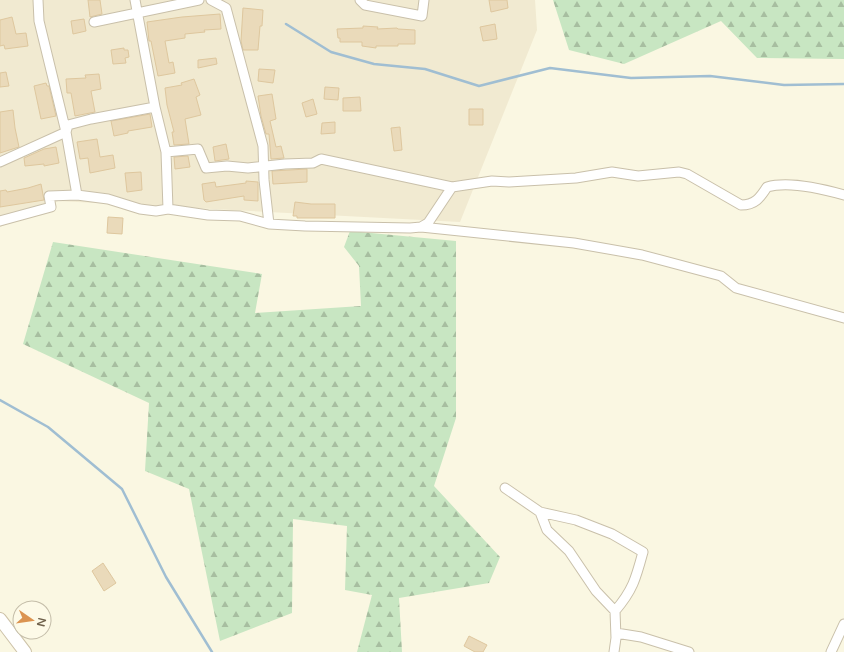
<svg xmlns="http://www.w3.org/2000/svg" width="844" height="652" font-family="'Varela Round',sans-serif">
  <defs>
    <pattern id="forest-firs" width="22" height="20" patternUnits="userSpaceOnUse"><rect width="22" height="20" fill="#c8e6c2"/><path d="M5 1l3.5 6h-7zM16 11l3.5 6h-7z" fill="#a7bea0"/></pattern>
  </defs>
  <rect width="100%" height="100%" fill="#faf7e2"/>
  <!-- residential -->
  <path fill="#f1ead1" d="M 0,0 L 535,0 L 537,30 L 460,222 L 58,201 L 0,227 Z"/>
  <!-- forest -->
  <path fill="url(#forest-firs)" d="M 553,0 L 844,0 L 844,59 L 757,58 L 721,21 L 624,64 L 569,50 Z
    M 350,231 L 456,241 L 456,418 L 434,486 L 500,557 L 489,583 L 399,598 L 402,652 L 357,652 L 372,595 L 345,590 L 347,526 L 293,519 L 292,613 L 220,641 L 189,489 L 145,471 L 149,403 L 23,344 L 53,242 L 262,274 L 255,313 L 361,306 L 359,266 L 344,247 Z"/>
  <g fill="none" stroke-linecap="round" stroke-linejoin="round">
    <!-- stream -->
    <path stroke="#a0bed2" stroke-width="2.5" d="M 286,24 L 331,52 L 374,64 L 425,69 L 479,86 L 550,68 L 631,78 L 710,76 L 784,85 L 844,84
      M 0,400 L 48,427 L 122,489 L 166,577 L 212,652"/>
  </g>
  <!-- building -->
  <path fill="#eadaba" stroke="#dec79e" d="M 88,0 L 100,0 L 102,14 L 90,17 Z
    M 489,0 L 507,0 L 508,8 L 491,12 Z
    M 243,8 L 263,10 L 262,26 L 260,26 L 258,50 L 243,50 L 241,41 Z
    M 220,14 L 221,29 L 204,30 L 205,32 L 185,34 L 185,38 L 165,41 L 169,63 L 173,62 L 175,73 L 158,76 L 151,41 L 149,41 L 147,22 L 182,17 Z
    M 12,17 L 16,34 L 26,33 L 28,46 L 5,49 L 4,45 L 0,46 L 0,20 Z
    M 84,19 L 86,31 L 73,34 L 71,21 Z
    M 495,24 L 497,39 L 483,41 L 480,27 Z
    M 363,26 L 378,27 L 377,29 L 397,28 L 398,29 L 415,30 L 415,44 L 398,44 L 398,46 L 376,46 L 376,48 L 362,46 L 362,42 L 340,42 L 340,38 L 338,38 L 337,29 L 363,28 Z
    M 124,48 L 124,50 L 128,50 L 129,57 L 125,58 L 126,63 L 113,64 L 111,50 Z
    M 216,58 L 217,64 L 198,68 L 198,60 Z
    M 259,69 L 275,70 L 273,83 L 258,81 Z
    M 6,72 L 9,86 L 0,87 L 0,73 Z
    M 99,74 L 101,89 L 91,91 L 95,112 L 75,116 L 71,93 L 67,93 L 66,79 L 86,78 L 85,75 Z
    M 194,79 L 200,95 L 196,97 L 201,115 L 185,119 L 189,144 L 174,145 L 172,132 L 174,132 L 167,105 L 165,88 L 182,85 L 181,83 Z
    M 46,83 L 47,86 L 49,86 L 56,116 L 41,119 L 34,86 Z
    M 325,87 L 339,88 L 338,100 L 324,99 Z
    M 272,94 L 276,119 L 270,121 L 276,147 L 281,146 L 284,158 L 271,159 L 269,134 L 266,134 L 261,116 L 258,96 Z
    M 360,97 L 361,111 L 343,111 L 343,98 Z
    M 313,99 L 317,114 L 306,117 L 302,103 Z
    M 469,109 L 483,109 L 483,125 L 469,125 Z
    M 13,110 L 15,128 L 19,147 L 0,153 L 0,112 Z
    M 150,114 L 152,127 L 128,131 L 128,133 L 114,136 L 111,121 Z
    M 335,122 L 335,133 L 321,134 L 322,123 Z
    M 400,127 L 402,150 L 394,151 L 391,128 Z
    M 97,139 L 100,157 L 113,155 L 115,168 L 90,173 L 88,158 L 80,159 L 77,142 Z
    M 226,144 L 229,159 L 215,161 L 213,147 Z
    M 56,147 L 59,163 L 44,166 L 44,164 L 25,166 L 24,158 L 44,149 Z
    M 188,156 L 190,167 L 175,169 L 174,157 Z
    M 307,169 L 307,182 L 273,184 L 272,171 Z
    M 141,172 L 142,190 L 127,192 L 125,173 Z
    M 246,181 L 258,182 L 258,201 L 244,200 L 244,196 L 206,202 L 204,200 L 202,184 L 215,182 L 216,187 L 246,183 Z
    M 41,184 L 44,200 L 0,207 L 0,191 L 6,190 L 7,192 L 28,188 Z
    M 295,202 L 311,204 L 335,204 L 335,218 L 297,218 L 297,216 L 293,216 Z
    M 108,217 L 123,218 L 122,234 L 107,233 Z
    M 103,563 L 116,583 L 104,591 L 92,571 Z
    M 469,636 L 487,645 L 483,652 L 475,652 L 464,646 Z"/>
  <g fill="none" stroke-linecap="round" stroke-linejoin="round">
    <defs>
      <path id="minor" d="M 38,0 L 39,21 L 66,132 L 77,195
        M 135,0 L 155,107
        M 211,0 L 226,8 L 263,146 L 264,180 L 269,224
        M 360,0 L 365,5 L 422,16 L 424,0
        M 94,22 L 199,0
        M 166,152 L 168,209
        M 0,162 L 66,132 L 68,125 L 91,119 L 155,107 L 166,152 L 198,149 L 206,168 L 227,166 L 248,168 L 285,164 L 313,163 L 321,159 L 452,187 L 492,181 L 509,182 L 576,178 L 612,172 L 638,176 L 679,172 L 687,174 L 741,205 C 755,205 760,198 767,187 C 788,181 823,189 844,195
        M 0,221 L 51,207 L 49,196 L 77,195 L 108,199 L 140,209 L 156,211 L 168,209 L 208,215 L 240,216 L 269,224 L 305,226 L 410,228 L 421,227 L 428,223 L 452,187
        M 421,227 L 574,243 L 642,255 L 721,276 L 736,288 L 844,318
        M 505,488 L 540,512 L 576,520 L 612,534 L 643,552 C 636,578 633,590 615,611
        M 540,512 L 547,530 L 569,551 L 596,591 L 615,611 L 616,638 L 614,652
        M 616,633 L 641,637 L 689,652
        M 831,652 L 844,624"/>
      <path id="secondary" d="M 0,619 L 25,652"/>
    </defs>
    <!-- minor casing -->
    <use href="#minor" stroke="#c9c0aa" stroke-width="11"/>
    <!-- secondary casing -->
    <use href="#secondary" stroke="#cdc2a8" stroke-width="14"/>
    <!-- minor -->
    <use href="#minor" stroke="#fff" stroke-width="9"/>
    <!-- secondary -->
    <use href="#secondary" stroke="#fff" stroke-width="12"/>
  </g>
  <!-- north arrow -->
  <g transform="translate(32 620) rotate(103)"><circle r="19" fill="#fdfae8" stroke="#c4bda9"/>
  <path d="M0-3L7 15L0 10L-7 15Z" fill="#db9350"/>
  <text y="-6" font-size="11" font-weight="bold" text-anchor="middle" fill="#6f614b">N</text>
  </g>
</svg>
